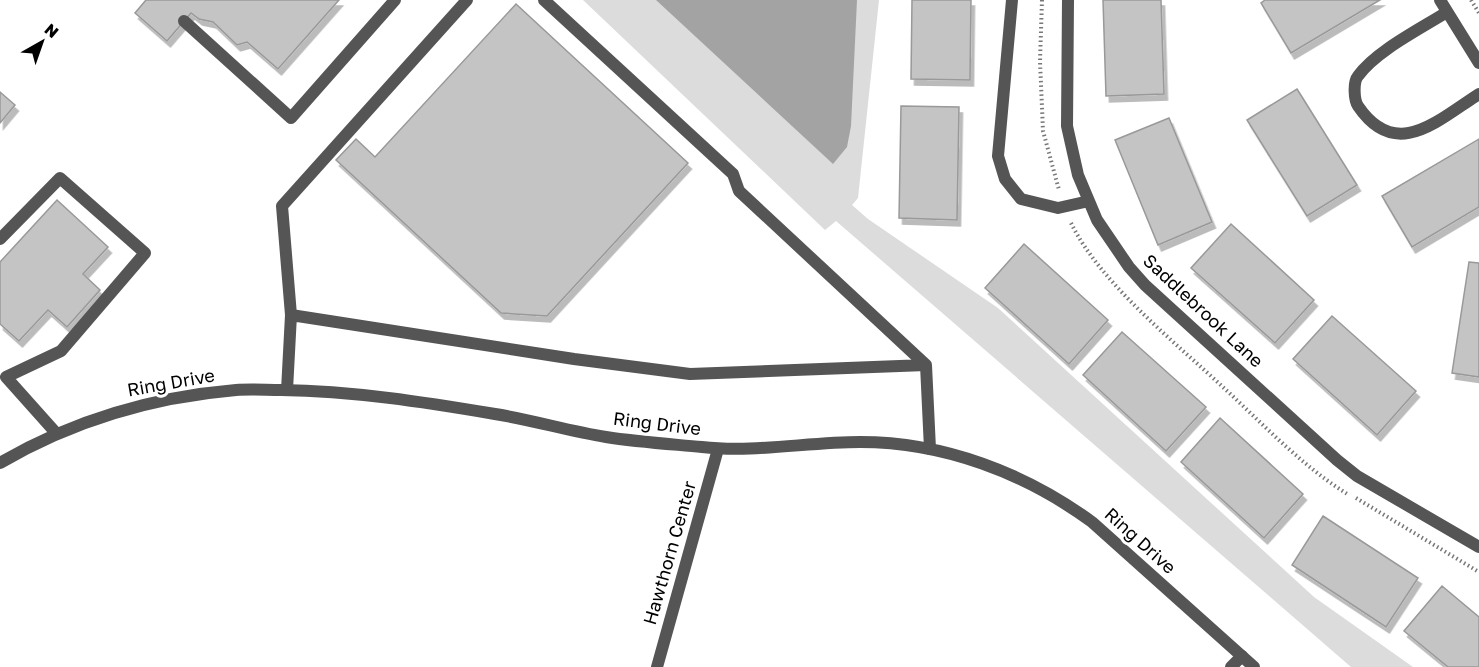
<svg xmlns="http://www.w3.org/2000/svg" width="1479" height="667" font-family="'Golos Text',sans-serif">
  <defs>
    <filter id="shadow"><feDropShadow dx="3.5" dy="6" stdDeviation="0" flood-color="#0004"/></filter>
  </defs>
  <rect width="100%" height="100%" fill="#fff"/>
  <!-- green -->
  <path fill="#dcdcdc" d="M 583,0 L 879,0 L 858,198 L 852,205 L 868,219 L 998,308 L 1314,597 L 1413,667 L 1351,667 L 836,221 L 825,230 Z"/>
  <!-- water -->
  <path fill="#a3a3a3" d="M 656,0 L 857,0 L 851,126 L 847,147 L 833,164 Z"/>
  <!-- building -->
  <path fill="#c4c4c4" stroke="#999" stroke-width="1.5" filter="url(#shadow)" d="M 146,0 L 339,0 L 278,69 L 247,42 L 237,45 L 213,22 L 199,19 L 191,13 L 167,41 L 135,13 Z
    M 912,0 L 971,0 L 970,80 L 911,79 Z
    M 1103,0 L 1161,0 L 1164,94 L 1106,96 Z
    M 1265,0 L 1380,0 L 1291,53 L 1261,3 Z
    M 516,4 L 688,163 L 547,316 L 501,313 L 336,160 L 356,139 L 375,157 Z
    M 1297,89 L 1357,185 L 1307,216 L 1247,120 Z
    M 0,92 L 15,105 L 0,123 Z
    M 901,106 L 959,107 L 957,220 L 899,218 Z
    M 1169,118 L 1212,222 L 1158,245 L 1115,140 Z
    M 1479,139 L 1479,207 L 1412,247 L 1382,196 Z
    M 57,200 L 108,247 L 83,274 L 100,290 L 67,327 L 48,310 L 19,341 L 0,324 L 0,262 Z
    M 1231,224 L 1314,300 L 1275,343 L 1191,268 Z
    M 1024,244 L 1108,320 L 1069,364 L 985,288 Z
    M 1469,262 L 1479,263 L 1479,377 L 1452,373 Z
    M 1332,316 L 1416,391 L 1377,435 L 1293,359 Z
    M 1122,332 L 1206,407 L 1166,451 L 1083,375 Z
    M 1220,418 L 1303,494 L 1264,538 L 1181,462 Z
    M 1323,516 L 1418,578 L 1386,627 L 1292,565 Z
    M 1442,586 L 1479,617 L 1479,667 L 1448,667 L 1404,631 Z"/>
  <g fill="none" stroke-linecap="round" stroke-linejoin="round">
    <!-- path -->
    <path stroke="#777" stroke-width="4" stroke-dasharray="1.5 3" stroke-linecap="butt" d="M 1042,0 L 1040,61 L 1043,131 L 1059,190
      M 1471,0 L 1479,13
      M 1071,223 C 1101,284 1175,342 1225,389 C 1264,425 1303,467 1349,495
      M 1356,498 L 1479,572"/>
    <!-- service -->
    <path stroke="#555" stroke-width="12" d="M 544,0 L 733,174 L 739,191 L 926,365 L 930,449
      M 184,21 L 291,118 L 395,0
      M 0,239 L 60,178 L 145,253 L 61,351 L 6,377 L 56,433
      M 291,315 L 574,359 L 690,374 L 926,365
      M 287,390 L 291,315 L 282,206 L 467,0
      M 657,667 L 718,449
      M 1231,667 L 1242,656"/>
    <!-- minor -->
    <path stroke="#555" stroke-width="12" d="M 1012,0 L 998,156 L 1005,179 L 1021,199 L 1058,208 L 1089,201
      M 1068,0 L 1067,126 L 1078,175 L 1097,220 L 1129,267 L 1145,285 L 1337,460 L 1357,476 L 1479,547
      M 1440,0 L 1479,63
      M 1447,12 C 1420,29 1376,51 1358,76 C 1353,82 1354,100 1358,106 C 1396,162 1438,120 1479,94"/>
    <!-- tertiary -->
    <path stroke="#555" stroke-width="12" d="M 0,463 C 72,421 153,397 236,390 C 251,389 266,390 281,390 C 353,391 424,402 495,414 C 532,420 569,431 606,437 C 638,442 670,444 702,447 C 754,453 808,442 860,442 C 944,442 1025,473 1092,522 L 1254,667"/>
  </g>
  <g text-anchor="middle" stroke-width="6" stroke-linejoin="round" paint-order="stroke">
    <!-- street labels -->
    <g font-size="18" fill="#000" stroke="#fff">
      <text transform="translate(1203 311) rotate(43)" y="6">Saddlebrook Lane</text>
      <text transform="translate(171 383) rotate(-10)" y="6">Ring Drive</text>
      <text transform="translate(657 424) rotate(7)" y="6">Ring Drive</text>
      <text transform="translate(1140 541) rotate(42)" y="6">Ring Drive</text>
      <text transform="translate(670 553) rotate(-74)" y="6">Hawthorn Center</text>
    </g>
  </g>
  <!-- north arrow -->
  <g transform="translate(42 42) rotate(40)" stroke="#ffffff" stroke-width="4.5" paint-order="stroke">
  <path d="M0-4.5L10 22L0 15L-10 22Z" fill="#000000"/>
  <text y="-9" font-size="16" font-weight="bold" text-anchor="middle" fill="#000000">N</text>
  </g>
</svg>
